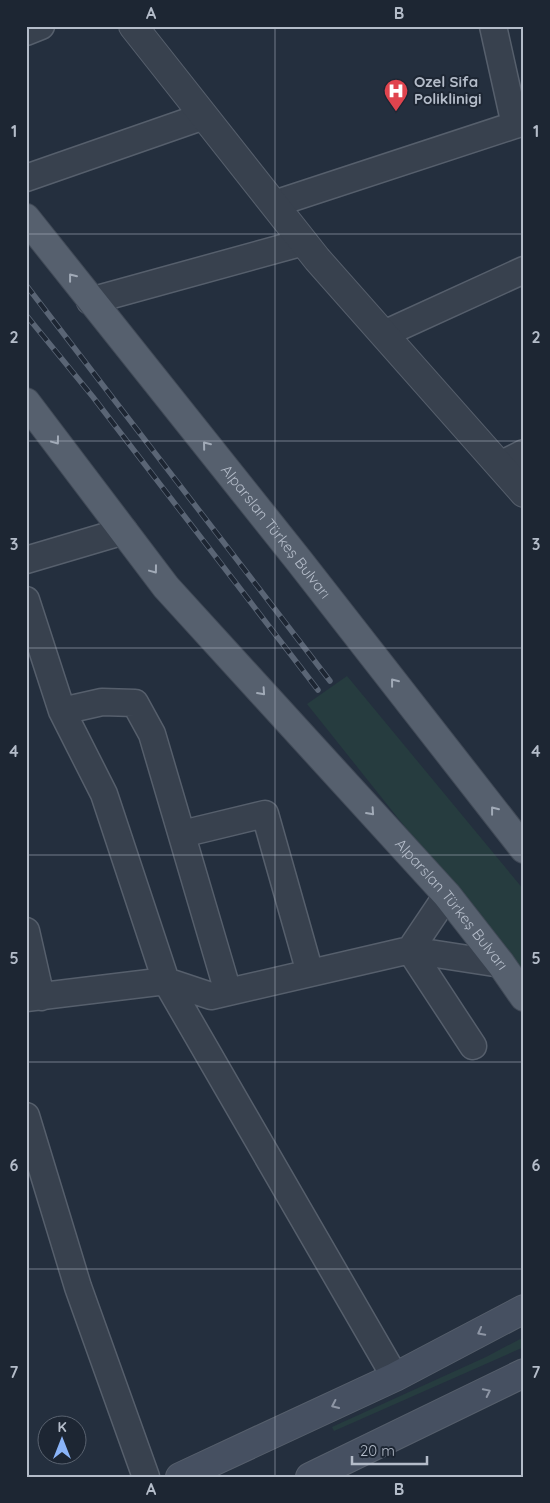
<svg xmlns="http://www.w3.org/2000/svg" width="550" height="1503" font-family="Quicksand,sans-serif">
  <rect width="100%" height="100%" fill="#242f3e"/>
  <!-- green -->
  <path fill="#263c3f" d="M 347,676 L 524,890 L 524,973 L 472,911 L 307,704 Z
    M 524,1337 L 524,1347 L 334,1431 L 332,1427 L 486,1357 Z"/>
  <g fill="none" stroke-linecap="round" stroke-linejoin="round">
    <defs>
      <path id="minor" d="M 493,26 L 515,125
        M 26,32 L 41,26
        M 26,178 L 204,116
        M 274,204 L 524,122
        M 90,301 L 304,242
        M 384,334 L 524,270
        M 500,465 L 524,453
        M 26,560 L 124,531
        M 26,600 L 62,711 L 104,794 L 166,981 L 211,996 L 410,950 L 447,895
        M 62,711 L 102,702 L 135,703 L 152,734 L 228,992
        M 182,834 L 265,814 L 310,973
        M 26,931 L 41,997
        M 410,950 L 473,1046
        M 410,950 L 501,964
        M 26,998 L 166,981 L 395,1377
        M 26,1116 L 78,1287 L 146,1477"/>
      <path id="tertiary" d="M 133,26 L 317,259 L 524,493"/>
      <path id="secondary" d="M 180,1477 L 395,1377 L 524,1309
        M 310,1477 L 524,1373"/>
      <g id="primary">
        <path id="s1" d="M 26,218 L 300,562 L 524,849"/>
        <path id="s2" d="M 26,402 L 166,587 L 447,895 L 501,964 L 524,997"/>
      </g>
    </defs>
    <!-- minor casing -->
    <use href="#minor" stroke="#565f6c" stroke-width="29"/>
    <!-- tertiary casing -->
    <use href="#tertiary" stroke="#565f6c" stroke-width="30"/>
    <!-- secondary casing -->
    <use href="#secondary" stroke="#565f6c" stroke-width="30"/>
    <!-- primary casing -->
    <use href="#primary" stroke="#414a57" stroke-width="30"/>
    <!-- minor -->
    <use href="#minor" stroke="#38414e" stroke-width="26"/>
    <!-- tertiary -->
    <use href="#tertiary" stroke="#38414e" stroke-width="28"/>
    <!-- secondary -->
    <use href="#secondary" stroke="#465061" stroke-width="28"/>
    <!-- primary -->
    <use href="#primary" stroke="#56606e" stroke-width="28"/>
    <defs>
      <path id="rail" d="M 26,285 L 330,681
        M 26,315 L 93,397 L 318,690"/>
    </defs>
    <!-- rail casing -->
    <use href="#rail" stroke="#5a6575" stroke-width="5.5"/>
    <!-- rail -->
    <use href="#rail" stroke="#1d2633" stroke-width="4" stroke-dasharray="11" stroke-linecap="butt"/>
  </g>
  <!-- one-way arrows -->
  <defs><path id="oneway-chevron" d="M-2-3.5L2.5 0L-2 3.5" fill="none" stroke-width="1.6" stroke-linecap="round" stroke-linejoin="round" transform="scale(1.25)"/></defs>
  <g stroke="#a1aab7">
    <use href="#oneway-chevron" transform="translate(72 277) rotate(-128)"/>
    <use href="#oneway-chevron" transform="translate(56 441) rotate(53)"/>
    <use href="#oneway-chevron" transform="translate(206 445) rotate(-129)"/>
    <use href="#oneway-chevron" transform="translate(154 570) rotate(53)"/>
    <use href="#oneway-chevron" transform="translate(394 682) rotate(-128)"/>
    <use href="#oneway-chevron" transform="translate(262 692) rotate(48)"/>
    <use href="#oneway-chevron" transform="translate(494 810) rotate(-128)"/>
    <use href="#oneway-chevron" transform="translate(371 812) rotate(48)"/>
  </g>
  <g stroke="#8e96a5">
    <use href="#oneway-chevron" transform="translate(481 1332) rotate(152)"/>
    <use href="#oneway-chevron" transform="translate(487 1392) rotate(-26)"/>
    <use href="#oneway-chevron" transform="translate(335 1405) rotate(155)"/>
  </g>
  <!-- grid -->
  <path fill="none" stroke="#b4bcc9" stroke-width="1" stroke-opacity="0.55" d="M 275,26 L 275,1477M 26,234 L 524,234M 26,441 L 524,441M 26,648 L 524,648M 26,855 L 524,855M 26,1062 L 524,1062M 26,1269 L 524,1269"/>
  <!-- icons -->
  <defs>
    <symbol id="hospital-pin" viewBox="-11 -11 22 30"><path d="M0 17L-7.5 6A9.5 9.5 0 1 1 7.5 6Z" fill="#e0444e" stroke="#1d2633"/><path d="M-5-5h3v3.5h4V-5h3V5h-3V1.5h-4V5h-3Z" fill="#fff"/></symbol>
  </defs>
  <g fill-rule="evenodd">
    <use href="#hospital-pin" x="382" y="77" width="28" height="38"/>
  </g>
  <g text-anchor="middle" stroke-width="4" stroke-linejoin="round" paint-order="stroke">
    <!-- poi labels -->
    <g font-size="15" font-weight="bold" fill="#b4bcc9" stroke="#1d2633" text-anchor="start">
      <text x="414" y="87">Ozel Sifa<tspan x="414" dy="17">Poliklinigi</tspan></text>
    </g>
    <!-- street labels -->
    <g font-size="15" fill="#b4bcc9" stroke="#1d2633">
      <text dy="5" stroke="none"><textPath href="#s1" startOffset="401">Alparslan Türkeş Bulvarı</textPath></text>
      <text dy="5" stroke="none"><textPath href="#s2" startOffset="659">Alparslan Türkeş Bulvarı</textPath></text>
    </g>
  </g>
  <!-- border -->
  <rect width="550" height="1503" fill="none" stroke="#1d2633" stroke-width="55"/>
  <!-- north arrow -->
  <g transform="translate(62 1440)"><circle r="24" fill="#1d2633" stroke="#59626f"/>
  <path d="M0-4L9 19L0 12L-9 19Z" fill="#8ab4f8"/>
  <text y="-8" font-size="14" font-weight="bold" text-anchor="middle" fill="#b4bcc9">K</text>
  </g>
  <!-- scale -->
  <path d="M352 1456v8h75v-8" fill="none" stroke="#b4bcc9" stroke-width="2.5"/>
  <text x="360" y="1456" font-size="15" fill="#b4bcc9" stroke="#1d2633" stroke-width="4" paint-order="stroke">20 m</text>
  <rect x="28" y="28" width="494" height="1448" fill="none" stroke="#b4bcc9" stroke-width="2"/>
  <g font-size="16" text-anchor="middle" font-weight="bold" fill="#b4bcc9">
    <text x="151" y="19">A</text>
    <text x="399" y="19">B</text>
    <text x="14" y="137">1</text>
    <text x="536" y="137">1</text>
    <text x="14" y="343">2</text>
    <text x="536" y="343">2</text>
    <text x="14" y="550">3</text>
    <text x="536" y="550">3</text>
    <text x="14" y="757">4</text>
    <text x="536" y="757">4</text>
    <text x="14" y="964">5</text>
    <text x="536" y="964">5</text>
    <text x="14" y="1171">6</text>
    <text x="536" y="1171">6</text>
    <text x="14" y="1378">7</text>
    <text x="536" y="1378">7</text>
    <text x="151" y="1495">A</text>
    <text x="399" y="1495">B</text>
  </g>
</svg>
